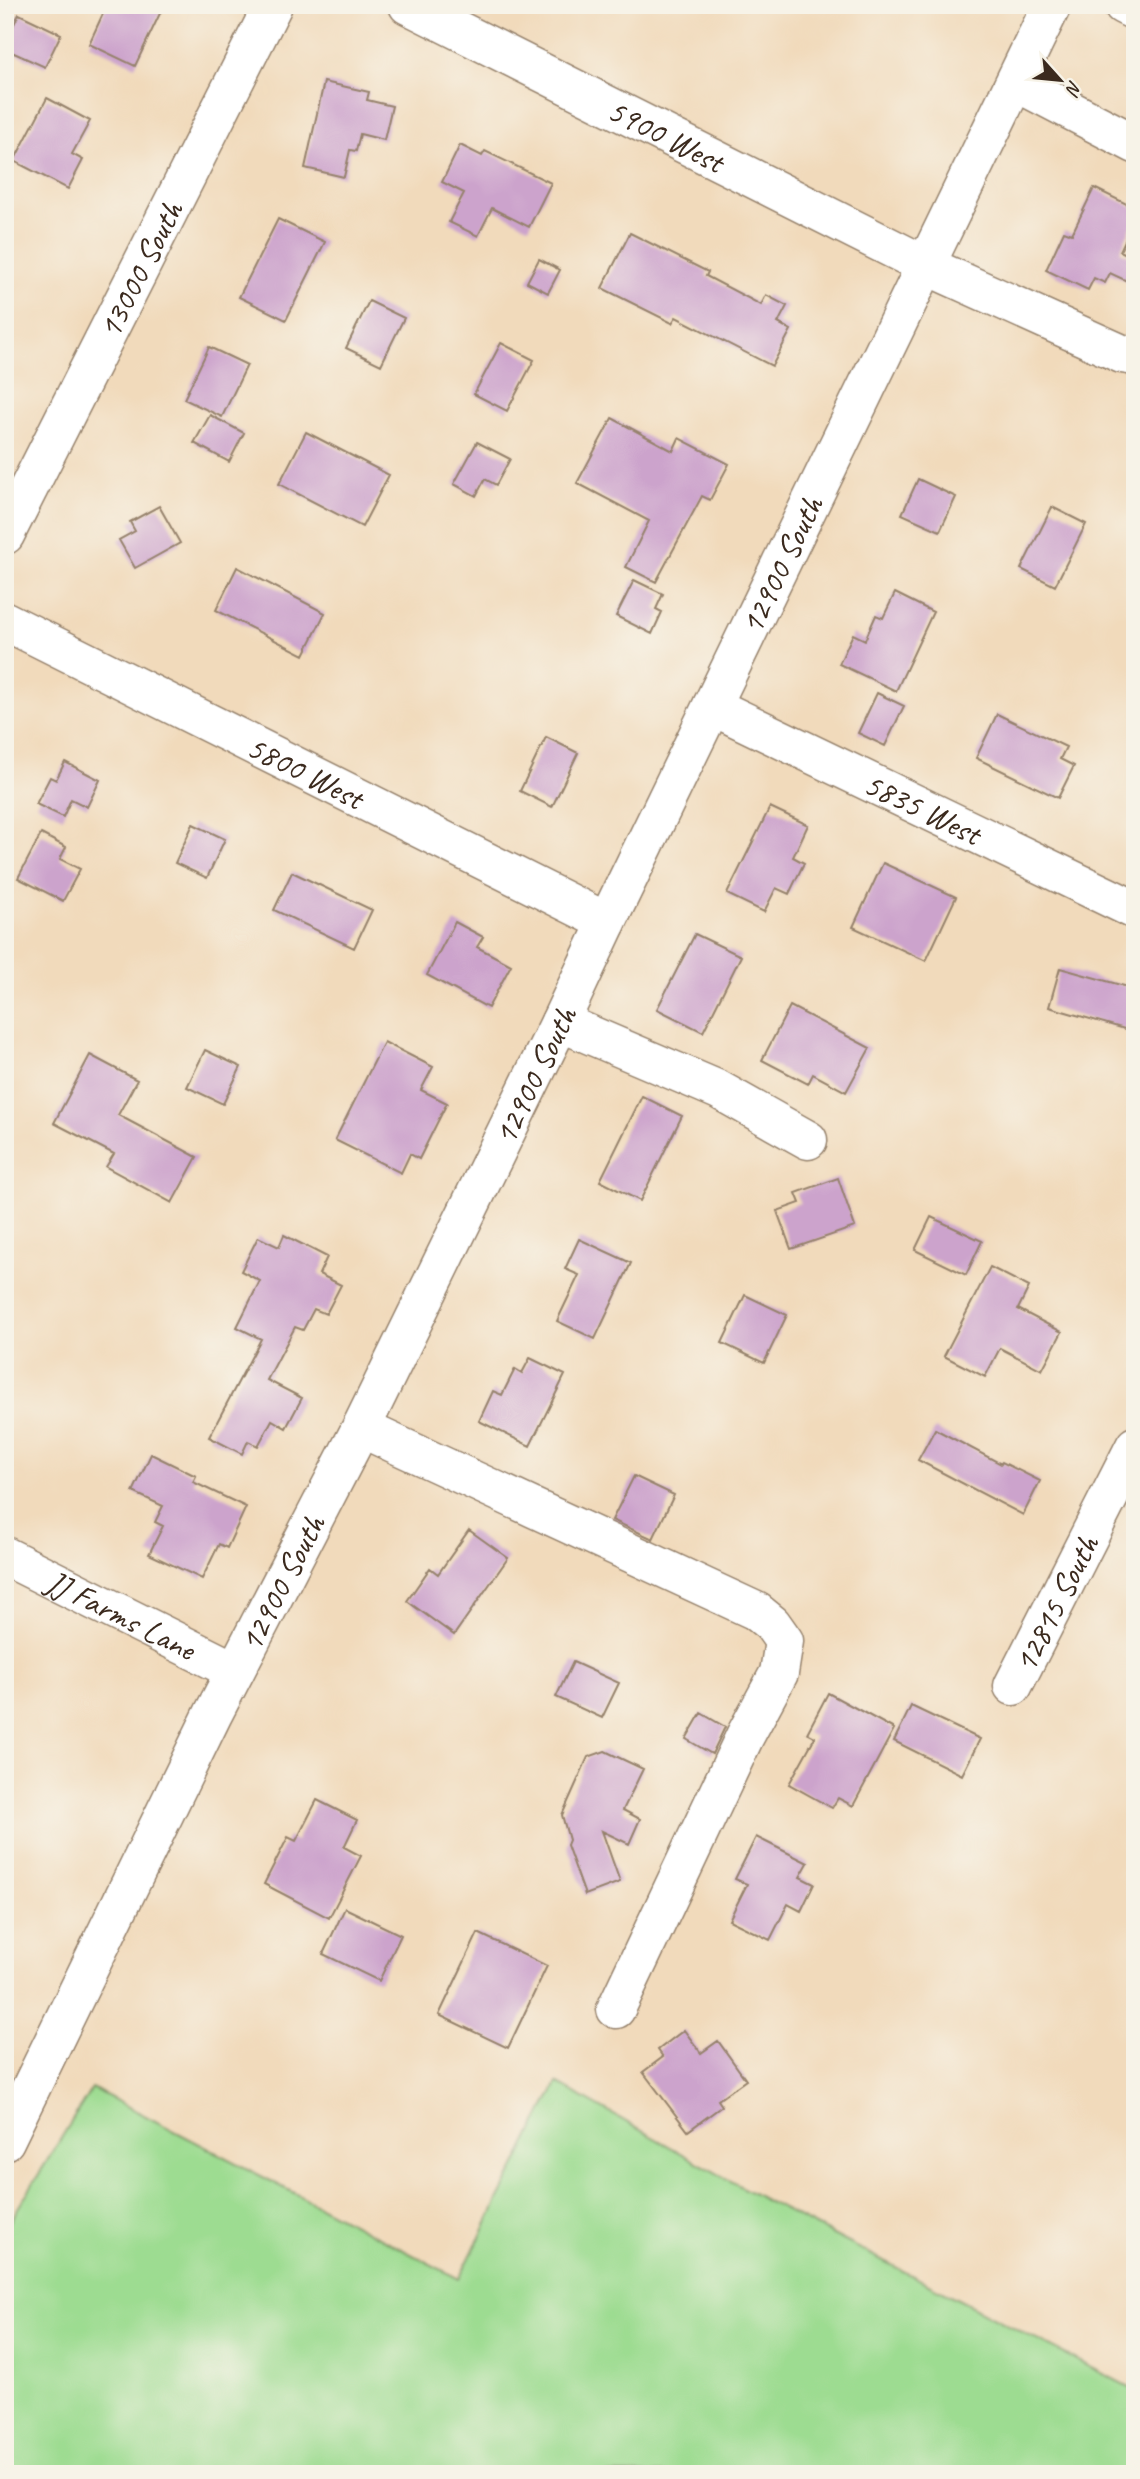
<svg xmlns="http://www.w3.org/2000/svg" width="1140" height="2479" font-family="Caveat,sans-serif">
  <rect width="100%" height="100%" fill="#f7f3e8"/>
  <filter id="ink" filterUnits="userSpaceOnUse"><feTurbulence type="fractalNoise" baseFrequency=".0143" numOctaves="2"/><feDisplacementMap in="SourceGraphic" scale="14" xChannelSelector="R" yChannelSelector="G"/><feConvolveMatrix kernelMatrix="1 2 1 2 8 2 1 2 1" color-interpolation-filters="sRGB"/></filter>
  <filter id="wash" filterUnits="userSpaceOnUse"><feTurbulence type="fractalNoise" baseFrequency=".00686" numOctaves="4" result="noise"/><feDisplacementMap in="SourceGraphic" scale="28" xChannelSelector="R" yChannelSelector="G"/><feGaussianBlur stdDeviation="1.57" result="paint"/><feColorMatrix in="noise" values="0 0 0 0 0 0 0 0 0 0 0 0 0 0 0 0 0 1.4 0 .05"/><feComposite in="paint" operator="in"/></filter>
  <g filter="url(#wash)">
    <rect width="100%" height="100%" fill="#f1dabb"/>
    <!-- grass -->
    <path fill="#9ddc91" stroke="#6c8358" stroke-width="2" d="M 557,2083 L 763,2199 L 1135,2390 L 1135,2474 L 5,2474 L 5,2229 L 92,2088 L 459,2279 Z"/>
    <g id="blocks">
      <!-- building -->
      <path fill="#cca3cc" d="M 107,5 L 164,5 L 135,66 L 89,44 Z
        M 19,14 L 61,34 L 45,67 L 5,49 L 5,42 Z
        M 324,82 L 369,92 L 367,100 L 392,106 L 384,140 L 360,134 L 356,151 L 350,150 L 344,177 L 305,168 Z
        M 47,98 L 90,121 L 72,154 L 83,160 L 68,189 L 14,161 Z
        M 460,145 L 482,156 L 485,151 L 551,183 L 529,227 L 492,208 L 478,236 L 449,222 L 464,193 L 442,182 Z
        M 1094,188 L 1135,208 L 1135,219 L 1120,251 L 1135,258 L 1135,271 L 1129,282 L 1110,273 L 1105,283 L 1094,278 L 1088,290 L 1046,270 L 1064,231 L 1072,234 Z
        M 278,219 L 325,242 L 286,320 L 239,297 Z
        M 630,233 L 708,272 L 706,276 L 761,305 L 766,295 L 787,306 L 778,323 L 791,330 L 772,366 L 676,317 L 672,323 L 602,288 Z
        M 539,259 L 560,270 L 548,293 L 527,282 Z
        M 369,301 L 404,318 L 381,365 L 346,348 Z
        M 501,343 L 534,360 L 507,411 L 474,394 Z
        M 209,347 L 247,365 L 222,417 L 184,399 Z
        M 210,415 L 244,433 L 229,462 L 194,443 Z
        M 612,418 L 673,451 L 679,438 L 729,464 L 710,500 L 702,496 L 656,582 L 626,567 L 649,521 L 577,483 Z
        M 306,432 L 389,475 L 362,527 L 279,484 Z
        M 477,442 L 510,459 L 496,485 L 485,479 L 476,496 L 454,484 Z
        M 918,479 L 956,497 L 940,531 L 902,514 Z
        M 159,506 L 180,543 L 135,568 L 119,540 L 135,531 L 130,522 Z
        M 1052,507 L 1086,524 L 1055,586 L 1021,569 Z
        M 237,567 L 325,613 L 304,655 L 216,610 Z
        M 634,580 L 663,594 L 656,609 L 662,612 L 652,634 L 616,616 Z
        M 895,593 L 933,612 L 896,691 L 839,664 L 853,634 L 865,640 L 876,615 L 883,618 Z
        M 877,693 L 904,706 L 885,746 L 858,733 Z
        M 997,714 L 1066,747 L 1060,759 L 1074,766 L 1058,798 L 976,758 Z
        M 546,737 L 578,753 L 552,807 L 520,791 Z
        M 65,762 L 100,780 L 87,807 L 71,799 L 63,817 L 36,804 L 50,777 L 56,780 Z
        M 770,807 L 808,825 L 793,857 L 804,863 L 789,894 L 776,888 L 764,912 L 727,894 Z
        M 193,824 L 225,839 L 207,878 L 175,863 Z
        M 41,834 L 66,847 L 60,859 L 80,869 L 63,901 L 18,878 Z
        M 883,863 L 956,897 L 926,961 L 853,927 Z
        M 292,872 L 372,910 L 354,948 L 274,910 Z
        M 455,922 L 483,937 L 477,947 L 511,965 L 488,1008 L 427,975 Z
        M 695,934 L 741,956 L 703,1032 L 657,1009 Z
        M 1060,968 L 1135,989 L 1135,1032 L 1049,1007 Z
        M 790,1006 L 870,1048 L 846,1092 L 813,1074 L 808,1084 L 762,1060 Z
        M 384,1042 L 433,1067 L 421,1090 L 447,1103 L 419,1159 L 410,1154 L 401,1173 L 335,1140 Z
        M 205,1050 L 241,1067 L 223,1104 L 187,1087 Z
        M 90,1055 L 137,1080 L 118,1115 L 197,1157 L 172,1203 L 106,1167 L 114,1154 L 54,1123 Z
        M 642,1096 L 682,1116 L 640,1201 L 600,1181 Z
        M 838,1178 L 855,1227 L 791,1249 L 777,1211 L 800,1203 L 796,1193 Z
        M 931,1217 L 982,1241 L 966,1275 L 915,1250 Z
        M 284,1235 L 327,1257 L 319,1274 L 341,1285 L 326,1314 L 314,1309 L 303,1330 L 295,1327 L 267,1380 L 302,1398 L 286,1428 L 272,1420 L 258,1446 L 248,1441 L 242,1454 L 209,1437 L 261,1339 L 237,1327 L 260,1281 L 241,1271 L 258,1237 L 279,1247 Z
        M 579,1239 L 631,1263 L 595,1339 L 557,1321 L 579,1275 L 565,1269 Z
        M 990,1267 L 1029,1287 L 1018,1309 L 1062,1332 L 1042,1370 L 1000,1348 L 985,1377 L 944,1356 Z
        M 745,1295 L 787,1315 L 764,1363 L 722,1343 Z
        M 530,1358 L 565,1375 L 530,1446 L 479,1421 L 493,1391 L 502,1395 L 515,1369 L 522,1373 Z
        M 935,1429 L 1001,1464 L 1002,1462 L 1040,1481 L 1023,1515 L 918,1460 Z
        M 151,1454 L 196,1476 L 193,1482 L 246,1507 L 227,1548 L 219,1544 L 202,1579 L 149,1554 L 163,1526 L 155,1522 L 163,1506 L 133,1492 Z
        M 634,1476 L 674,1495 L 653,1539 L 612,1520 Z
        M 469,1530 L 508,1558 L 454,1635 L 407,1601 L 430,1568 L 438,1574 Z
        M 573,1662 L 619,1683 L 602,1718 L 556,1697 Z
        M 828,1693 L 894,1729 L 853,1806 L 838,1798 L 832,1808 L 789,1784 L 815,1737 L 807,1733 Z
        M 911,1706 L 980,1739 L 962,1775 L 894,1741 Z
        M 701,1713 L 725,1727 L 712,1754 L 686,1739 Z
        M 605,1751 L 643,1769 L 623,1810 L 640,1819 L 629,1844 L 602,1831 L 620,1882 L 585,1895 L 567,1845 L 569,1840 L 562,1815 L 588,1757 Z
        M 317,1800 L 357,1820 L 344,1847 L 361,1856 L 329,1918 L 264,1884 L 288,1837 L 296,1841 Z
        M 756,1837 L 808,1863 L 800,1877 L 814,1884 L 801,1911 L 788,1904 L 770,1940 L 729,1920 L 747,1884 L 735,1879 Z
        M 345,1908 L 401,1935 L 379,1981 L 323,1954 Z
        M 478,1933 L 547,1966 L 508,2048 L 439,2015 Z
        M 684,2030 L 701,2053 L 718,2041 L 746,2080 L 718,2100 L 722,2106 L 688,2131 L 643,2072 L 663,2057 L 658,2050 Z"/>
    </g>
  </g>
  <g filter="url(#ink)">
    <use href="#blocks" fill-opacity="0" stroke="#96826c" stroke-width="2"/>
    <g fill="none" stroke-linecap="round" stroke-linejoin="round">
      <defs>
        <g id="minor">
          <path id="s1" d="M 408,5 L 925,265 L 1122,354 L 1135,356"/>
          <path d="M 1123,5 L 1135,11"/>
          <path d="M 1016,82 L 1135,144"/>
          <path id="s2" d="M 5,535 L 273,5"/>
          <path id="s3" d="M 5,621 L 607,922"/>
          <path id="s4" d="M 712,706 L 1135,910"/>
          <path d="M 560,1022 L 719,1090 L 808,1140"/>
          <path d="M 361,1428 L 756,1611 L 772,1624 L 784,1641 L 779,1673 L 745,1736 L 616,2009"/>
          <path id="s5" d="M 5,1556 L 235,1671"/>
          <path id="s6" d="M 1013,1686 L 1135,1446"/>
          <path id="s7" d="M 5,2141 L 213,1714 L 361,1428 L 560,1022 L 607,922 L 1052,5"/>
        </g>
      </defs>
      <!-- minor casing -->
      <use href="#minor" stroke="#96826c" stroke-width="41"/>
      <!-- minor -->
      <use href="#minor" stroke="#fff" stroke-width="38"/>
    </g>
  </g>
  <g text-anchor="middle" stroke-width="7" stroke-linejoin="round" paint-order="stroke">
    <!-- street labels -->
    <g font-size="33" fill="#3b2a1e" stroke="#f7f3e8">
      <text dy="12" stroke="none"><textPath href="#s1" startOffset="289">5900 West</textPath></text>
      <text dy="12" stroke="none"><textPath href="#s2" startOffset="298">13000 South</textPath></text>
      <text dy="12" stroke="none"><textPath href="#s7" startOffset="1757">12900 South</textPath></text>
      <text dy="12" stroke="none"><textPath href="#s3" startOffset="336">5800 West</textPath></text>
      <text dy="12" stroke="none"><textPath href="#s4" startOffset="234">5835 West</textPath></text>
      <text dy="12" stroke="none"><textPath href="#s7" startOffset="1190">12900 South</textPath></text>
      <text dy="12" stroke="none"><textPath href="#s7" startOffset="623">12900 South</textPath></text>
      <text dy="12" stroke="none"><textPath href="#s6" startOffset="93">12815 South</textPath></text>
      <text dy="12" stroke="none"><textPath href="#s5" startOffset="130">JJ Farms Lane</textPath></text>
    </g>
  </g>
  <!-- margin -->
  <rect width="1140" height="2479" fill="none" stroke="#f7f3e8" stroke-width="28"/>
  <!-- north arrow -->
  <g transform="translate(1060 80) rotate(117)" stroke="#f7f3e8" stroke-width="5" paint-order="stroke">
  <path d="M0-5L12 26L0 18L-12 26Z" fill="#3b2a1e"/>
  <text y="-10" font-size="19" font-weight="bold" text-anchor="middle" fill="#3b2a1e">N</text>
  </g>
</svg>
